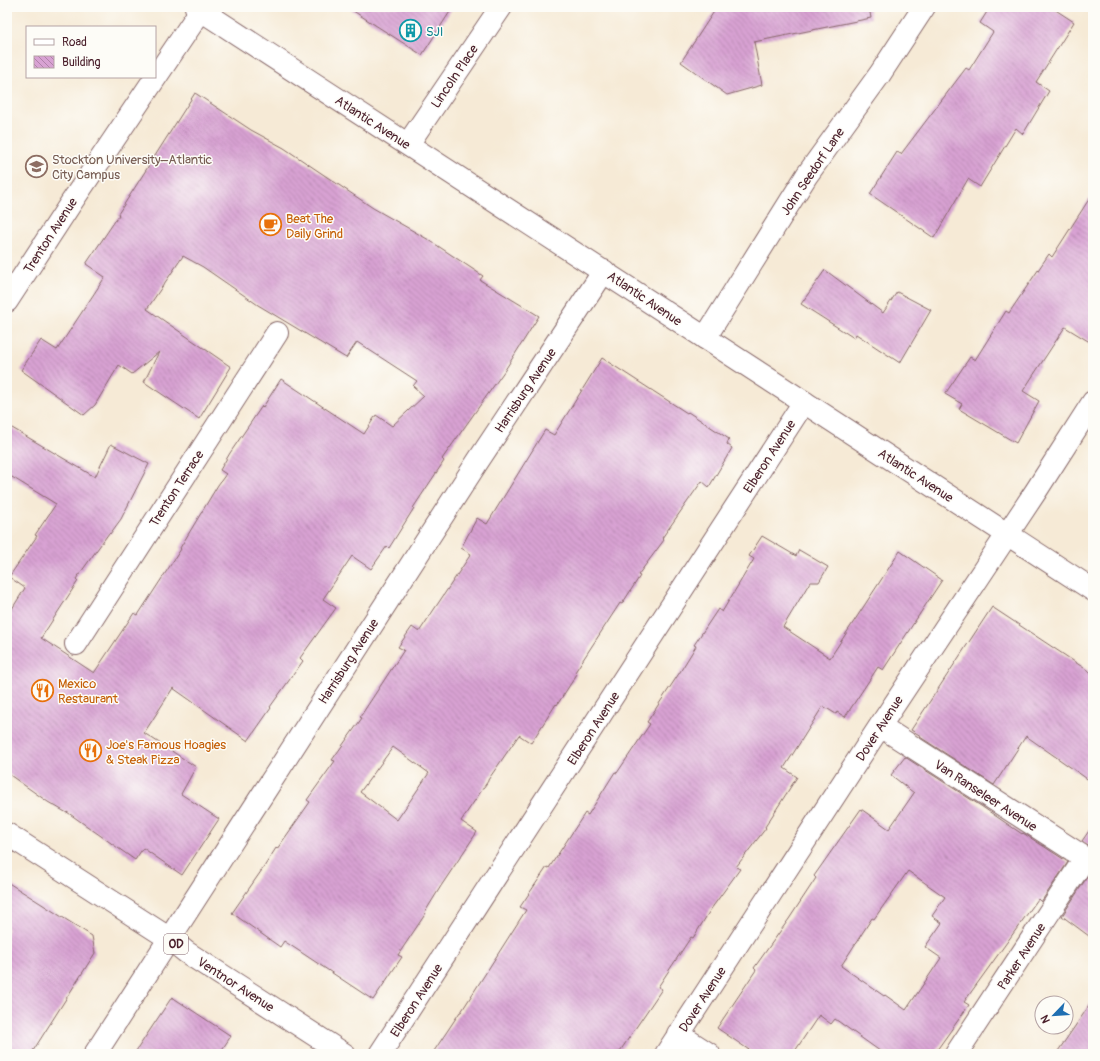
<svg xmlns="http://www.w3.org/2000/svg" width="1100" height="1061" font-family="Pangolin,sans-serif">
  <defs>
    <pattern id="building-back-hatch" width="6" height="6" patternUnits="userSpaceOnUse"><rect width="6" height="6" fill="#d8a2d3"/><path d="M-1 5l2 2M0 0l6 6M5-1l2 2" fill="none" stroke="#b183ab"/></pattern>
  </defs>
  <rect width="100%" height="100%" fill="#fdfcf7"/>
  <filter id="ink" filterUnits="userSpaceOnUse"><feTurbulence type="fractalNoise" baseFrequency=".025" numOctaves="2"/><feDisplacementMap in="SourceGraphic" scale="8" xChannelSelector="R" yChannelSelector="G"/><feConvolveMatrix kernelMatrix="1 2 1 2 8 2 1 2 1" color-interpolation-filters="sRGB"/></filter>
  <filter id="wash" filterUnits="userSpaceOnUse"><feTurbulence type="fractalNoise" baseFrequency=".012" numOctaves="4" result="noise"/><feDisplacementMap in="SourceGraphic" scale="16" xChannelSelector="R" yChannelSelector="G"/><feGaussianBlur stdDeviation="0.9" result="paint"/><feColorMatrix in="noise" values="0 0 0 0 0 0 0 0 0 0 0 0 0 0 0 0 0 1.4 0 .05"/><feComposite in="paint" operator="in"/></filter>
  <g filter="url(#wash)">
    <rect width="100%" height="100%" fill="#f6ead6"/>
    <g id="blocks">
      <!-- building -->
      <path fill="url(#building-back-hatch)" fill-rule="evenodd" d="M 347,7 L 453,7 L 422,55 Z
        M 717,7 L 869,7 L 871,18 L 754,42 L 762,85 L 727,95 L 681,62 Z
        M 990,7 L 1051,7 L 1074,22 L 1036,82 L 1049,91 L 1023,134 L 1016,128 L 980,187 L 968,179 L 934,238 L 870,194 L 897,152 L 901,154 L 966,68 L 969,70 L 993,32 L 980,23 Z
        M 195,93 L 251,130 L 284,148 L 373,208 L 429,240 L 483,276 L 480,280 L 539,316 L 505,370 L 442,459 L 444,461 L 413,508 L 414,508 L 389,548 L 387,546 L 371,569 L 352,556 L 323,599 L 336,608 L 300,658 L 303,661 L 270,707 L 271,708 L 248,741 L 173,688 L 144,733 L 196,767 L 181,794 L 219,819 L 182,875 L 143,848 L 135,860 L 67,812 L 67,813 L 48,802 L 7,773 L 7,617 L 25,588 L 9,577 L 37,536 L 35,535 L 56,504 L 7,474 L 7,425 L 95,477 L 111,444 L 149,464 L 121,519 L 110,534 L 109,533 L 76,579 L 78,581 L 41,638 L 94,673 L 134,613 L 138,615 L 181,549 L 180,548 L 218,485 L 226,474 L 220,470 L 230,453 L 262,406 L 263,407 L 281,379 L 364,434 L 376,415 L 392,426 L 424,396 L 413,386 L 417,381 L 357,342 L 346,358 L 258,305 L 203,267 L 183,256 L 147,309 L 231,367 L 199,419 L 144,382 L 159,352 L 132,374 L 119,365 L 95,405 L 84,415 L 21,370 L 41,340 L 57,350 L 105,277 L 86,264 L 119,215 L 118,214 Z
        M 1093,193 L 1093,344 L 1065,327 L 1023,391 L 1039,401 L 1016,443 L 959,409 L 962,404 L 945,394 L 970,357 L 975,360 L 1006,311 L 1009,313 L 1049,254 L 1052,257 Z
        M 825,270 L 883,313 L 897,292 L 931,310 L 900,363 L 856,334 L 854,338 L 801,304 Z
        M 602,358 L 687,413 L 688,412 L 729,439 L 727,444 L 732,448 L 709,487 L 702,481 L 662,538 L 664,540 L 638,575 L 640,576 L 622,604 L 620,603 L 575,672 L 577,674 L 557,705 L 556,704 L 531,743 L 519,735 L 488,780 L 488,781 L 461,821 L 477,832 L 441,886 L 425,912 L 426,913 L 398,955 L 402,957 L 373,1000 L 284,941 L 280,947 L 232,913 L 264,867 L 276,848 L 277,849 L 310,802 L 307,800 L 335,761 L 332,760 L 362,718 L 360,717 L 404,650 L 398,647 L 412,627 L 419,632 L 471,554 L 461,548 L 477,518 L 487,524 L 545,430 L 554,435 ZM 393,747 L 429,773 L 397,820 L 360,792 Z
        M 762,536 L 796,556 L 799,550 L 828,567 L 819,582 L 810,582 L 783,627 L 830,658 L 900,551 L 942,580 L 883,670 L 878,667 L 845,717 L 837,712 L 836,714 L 823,706 L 784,768 L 797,777 L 765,827 L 766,828 L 736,867 L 740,869 L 711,909 L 693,938 L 691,937 L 658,987 L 662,989 L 618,1054 L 432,1054 L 460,1012 L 461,1012 L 526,910 L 520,907 L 547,867 L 549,868 L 585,813 L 588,815 L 615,772 L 617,773 L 650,724 L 647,722 L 680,672 L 696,646 L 694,645 L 718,609 L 722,612 L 754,559 L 749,556 Z
        M 992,607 L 1093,674 L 1093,783 L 1026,736 L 994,785 L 920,737 L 921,736 L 911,730 Z
        M 905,757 L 981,806 L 1022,834 L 1023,833 L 1068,862 L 1041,902 L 1038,899 L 964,1002 L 969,1005 L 934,1054 L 884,1054 L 835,1019 L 831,1024 L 819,1015 L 793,1054 L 755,1054 L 717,1028 L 756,970 L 754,968 L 789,919 L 816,878 L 814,876 L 861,809 L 889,829 L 914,793 L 891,775 ZM 908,871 L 945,897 L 932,916 L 942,923 L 925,947 L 941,958 L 906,1010 L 885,995 L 884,996 L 841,966 L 872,918 L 874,919 Z
        M 1093,825 L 1093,848 L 1082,841 Z
        M 1089,874 L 1093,875 L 1093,939 L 1062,916 Z
        M 7,882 L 92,936 L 95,953 L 31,1054 L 7,1054 Z
        M 172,997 L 231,1036 L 219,1054 L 134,1054 Z
        M 1093,1000 L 1093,1054 L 1056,1054 Z"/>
    </g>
  </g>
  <g filter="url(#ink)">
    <use href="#blocks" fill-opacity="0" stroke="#866667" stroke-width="1"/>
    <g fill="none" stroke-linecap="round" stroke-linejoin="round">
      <defs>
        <path id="minor" d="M 408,144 L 501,7
          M 7,301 L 71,203 L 201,10
          M 705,338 L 807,175 L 880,74 L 924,7
          M 76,644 L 277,333
          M 880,726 L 1093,863
          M 678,1034 L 709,1054
          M 95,1054 L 478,461 L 604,271
          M 380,1054 L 804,402
          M 666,1054 L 880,726 L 1036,491 L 1093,402
          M 956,1054 L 1085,858"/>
        <path id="major" d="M 196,7 C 496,200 794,396 1093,590
          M 7,834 L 170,939 L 186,952 L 344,1054"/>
      </defs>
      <!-- minor casing -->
      <use href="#minor" stroke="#866667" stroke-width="24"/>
      <!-- major casing -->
      <use href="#major" stroke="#866667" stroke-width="24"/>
      <!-- minor -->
      <use href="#minor" stroke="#fff" stroke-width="22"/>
      <!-- major -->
      <use href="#major" stroke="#fff" stroke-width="22"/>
    </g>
  </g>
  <!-- icons -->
  <defs>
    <symbol id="building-ring" viewBox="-11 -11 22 22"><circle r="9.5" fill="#fdfcf7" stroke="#0f9aa8" stroke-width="1.5"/><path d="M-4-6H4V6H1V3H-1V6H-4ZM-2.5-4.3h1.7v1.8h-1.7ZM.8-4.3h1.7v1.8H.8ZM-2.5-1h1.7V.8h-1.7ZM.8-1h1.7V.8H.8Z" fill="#0f9aa8"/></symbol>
    <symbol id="university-ring" viewBox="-11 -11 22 22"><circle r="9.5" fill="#fdfcf7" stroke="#8d6e63" stroke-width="1.5"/><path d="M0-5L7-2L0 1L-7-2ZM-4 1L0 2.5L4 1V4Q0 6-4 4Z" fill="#8d6e63"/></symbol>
    <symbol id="cafe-ring" viewBox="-11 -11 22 22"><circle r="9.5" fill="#fdfcf7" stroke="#e8710a" stroke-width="1.5"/><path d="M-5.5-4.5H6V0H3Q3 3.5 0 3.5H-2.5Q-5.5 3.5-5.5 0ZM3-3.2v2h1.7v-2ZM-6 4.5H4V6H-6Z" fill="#e8710a"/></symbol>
    <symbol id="restaurant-ring" viewBox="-11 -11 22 22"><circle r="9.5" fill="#fdfcf7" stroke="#e8710a" stroke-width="1.5"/><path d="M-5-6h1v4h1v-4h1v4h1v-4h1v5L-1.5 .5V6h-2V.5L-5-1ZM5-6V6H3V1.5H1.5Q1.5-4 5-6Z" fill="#e8710a"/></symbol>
  </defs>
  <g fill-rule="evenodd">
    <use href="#building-ring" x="398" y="18" width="25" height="25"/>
    <use href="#university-ring" x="24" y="154" width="25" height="25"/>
    <use href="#cafe-ring" x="258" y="212" width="25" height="25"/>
    <use href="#restaurant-ring" x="30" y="678" width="25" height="25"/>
    <use href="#restaurant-ring" x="78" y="738" width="25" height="25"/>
  </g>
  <g text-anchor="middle" stroke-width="3" stroke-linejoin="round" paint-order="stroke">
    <!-- shield labels -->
    <rect fill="#fdfcf7" stroke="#806168" stroke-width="1" x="164" y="934" width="24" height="20" rx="3"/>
    <g font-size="12" font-weight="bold" fill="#4a1f2b">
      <text x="176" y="948">OD</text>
    </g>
    <!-- culture labels -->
    <g font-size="13" fill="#0d838f" stroke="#fdfcf7" text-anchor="start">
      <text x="426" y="36">SJI</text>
    </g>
    <!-- street labels -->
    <g font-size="13" fill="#4a1f2b" stroke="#fdfcf7">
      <text transform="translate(454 76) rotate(-56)" y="5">Lincoln Place</text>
      <text transform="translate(373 122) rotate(33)" y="5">Atlantic Avenue</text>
      <text transform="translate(812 171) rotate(-56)" y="5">John Seedorf Lane</text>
      <text transform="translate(50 235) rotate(-57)" y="5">Trenton Avenue</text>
      <text transform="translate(645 298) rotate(34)" y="5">Atlantic Avenue</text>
      <text transform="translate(525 390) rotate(-56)" y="5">Harrisburg Avenue</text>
      <text transform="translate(769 456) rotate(-57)" y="5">Elberon Avenue</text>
      <text transform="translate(916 475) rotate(33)" y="5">Atlantic Avenue</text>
      <text transform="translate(176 488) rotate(-57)" y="5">Trenton Terrace</text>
      <text transform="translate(348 661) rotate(-57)" y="5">Harrisburg Avenue</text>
      <text transform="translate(593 728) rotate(-57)" y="5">Elberon Avenue</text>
      <text transform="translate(879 728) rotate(-57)" y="5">Dover Avenue</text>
      <text transform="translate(986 795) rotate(33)" y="5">Van Ranseleer Avenue</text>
      <text transform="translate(1021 956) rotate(-57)" y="5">Parker Avenue</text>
      <text transform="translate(236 984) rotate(33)" y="5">Ventnor Avenue</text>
      <text transform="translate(702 999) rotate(-57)" y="5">Dover Avenue</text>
      <text transform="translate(416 1000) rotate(-57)" y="5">Elberon Avenue</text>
    </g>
    <!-- education labels -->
    <g font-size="13" fill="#785e54" stroke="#fdfcf7" text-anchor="start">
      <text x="52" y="164">Stockton University–Atlantic<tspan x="52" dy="15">City Campus</tspan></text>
    </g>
    <!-- food labels -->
    <g font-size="13" fill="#c56008" stroke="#fdfcf7" text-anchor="start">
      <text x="286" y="223">Beat The<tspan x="286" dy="15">Daily Grind</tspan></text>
      <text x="58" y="688">Mexico<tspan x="58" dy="15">Restaurant</tspan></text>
      <text x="106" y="749">Joe's Famous Hoagies<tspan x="106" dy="15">&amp; Steak Pizza</tspan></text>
    </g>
  </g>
  <!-- margin -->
  <rect width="1100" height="1061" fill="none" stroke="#fdfcf7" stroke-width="24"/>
  <!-- legend -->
  <rect x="26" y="26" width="130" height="52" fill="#fdfcf7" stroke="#b5a4a5"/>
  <rect x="34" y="39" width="20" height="6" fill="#ffffff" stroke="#b5a4a5"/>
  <text x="62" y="46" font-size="12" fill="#4a1f2b">Road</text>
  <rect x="34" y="56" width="20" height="12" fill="url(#building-back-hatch)" stroke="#b5a4a5"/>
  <text x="62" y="66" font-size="12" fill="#4a1f2b">Building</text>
  <!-- north arrow -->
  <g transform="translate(1054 1015) rotate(245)"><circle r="19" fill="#fdfcf7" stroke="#b5a4a5"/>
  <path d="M0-3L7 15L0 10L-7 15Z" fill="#1f6fb2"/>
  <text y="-6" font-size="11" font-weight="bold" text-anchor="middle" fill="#4a1f2b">N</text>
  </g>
</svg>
